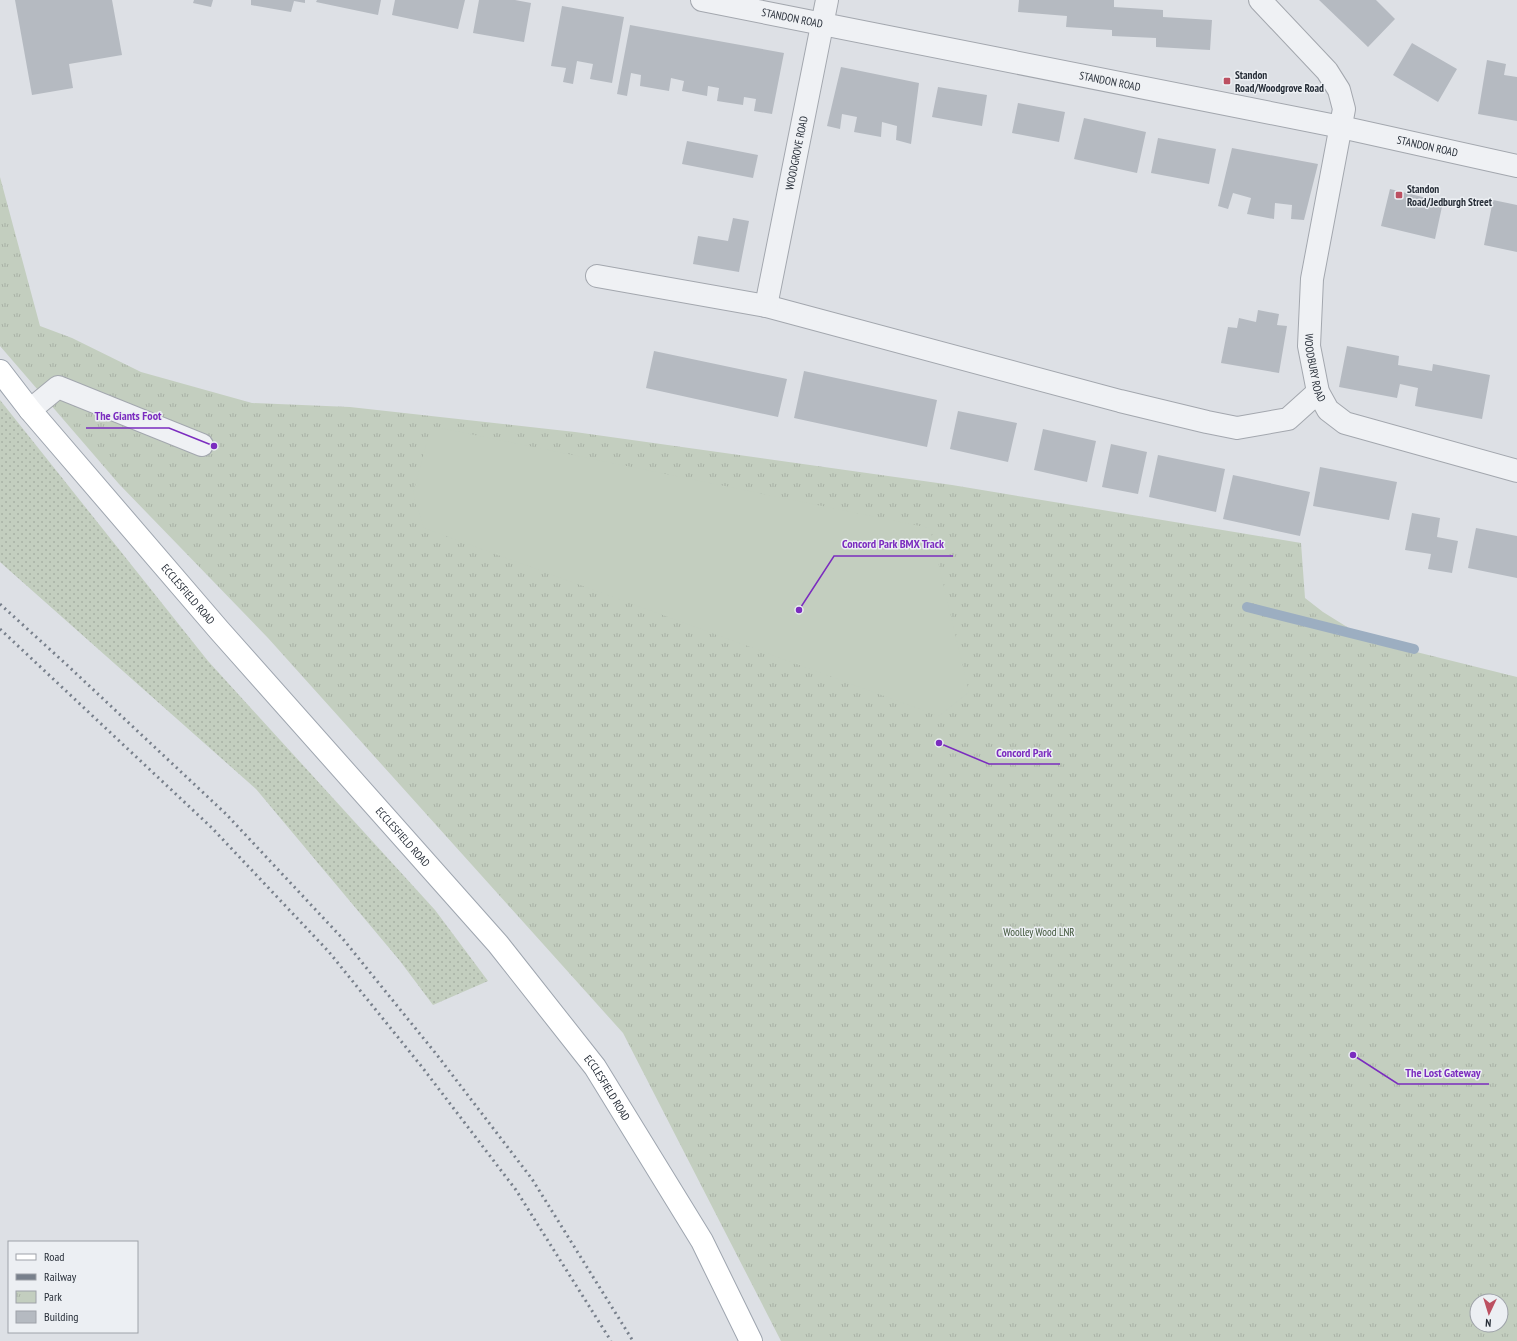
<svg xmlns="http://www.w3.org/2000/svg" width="1517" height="1341" font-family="'PT Sans Narrow',sans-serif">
  <defs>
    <pattern id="grass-dots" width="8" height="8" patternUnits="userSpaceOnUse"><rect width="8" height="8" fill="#c3cebf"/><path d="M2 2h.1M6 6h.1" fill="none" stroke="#a8b1a5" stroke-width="1.8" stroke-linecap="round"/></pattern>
    <pattern id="park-tufts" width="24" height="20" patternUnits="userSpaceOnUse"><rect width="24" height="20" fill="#c3cebf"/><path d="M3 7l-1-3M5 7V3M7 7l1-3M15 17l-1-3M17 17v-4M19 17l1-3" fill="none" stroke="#a8b1a5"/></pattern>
  </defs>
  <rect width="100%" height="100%" fill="#dde0e5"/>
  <!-- grass -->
  <path fill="url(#grass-dots)" d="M 0,400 L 208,661 L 435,910 L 488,981 L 433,1005 L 400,961 L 256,789 L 0,562 Z"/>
  <!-- park -->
  <path fill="url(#park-tufts)" fill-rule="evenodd" d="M 0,177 L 40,326 L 72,338 L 141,372 L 252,403 L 350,407 L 575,432 L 952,485 L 1301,543 L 1305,598 L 1323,612 L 1368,640 L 1517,677 L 1517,1341 L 781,1341 L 623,1033 L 268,638 L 119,484 L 0,346 ZM 1477,1301 L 1501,1301 L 1501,1325 L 1477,1325 Z"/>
  <!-- garden -->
  <path fill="#c3cebf" d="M 431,426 L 930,528 L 969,692 L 939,716 L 424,528 L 413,494 Z"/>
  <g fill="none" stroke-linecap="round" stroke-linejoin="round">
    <!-- stream -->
    <path stroke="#9caec1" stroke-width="10" d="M 1247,607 L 1414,649"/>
  </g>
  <!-- building -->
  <path fill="#b5bac1" d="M 15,0 L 112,0 L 122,55 L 69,64 L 73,88 L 32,95 Z
    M 194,0 L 213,0 L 211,7 L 193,3 Z
    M 251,0 L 305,0 L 305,3 L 294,1 L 291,12 L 251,5 Z
    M 317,0 L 381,0 L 378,15 L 316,2 Z
    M 395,0 L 465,0 L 458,29 L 392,15 Z
    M 479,0 L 515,0 L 531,3 L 524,42 L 473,33 Z
    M 1019,0 L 1114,0 L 1114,7 L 1163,10 L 1163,17 L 1212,20 L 1210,50 L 1156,47 L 1156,38 L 1112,36 L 1112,30 L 1066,27 L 1067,16 L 1018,12 Z
    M 1319,0 L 1376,0 L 1395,19 L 1368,47 Z
    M 562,6 L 624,17 L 612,83 L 590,79 L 593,64 L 577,61 L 573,84 L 563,82 L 566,68 L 551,66 Z
    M 630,25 L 784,53 L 772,114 L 754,111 L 756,99 L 744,97 L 743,105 L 717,101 L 719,88 L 708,86 L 707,96 L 682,91 L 684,81 L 671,78 L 669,91 L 640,86 L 641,75 L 631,73 L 627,96 L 617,94 Z
    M 1412,43 L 1457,69 L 1438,102 L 1393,75 Z
    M 1487,60 L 1506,64 L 1504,75 L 1517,77 L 1517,121 L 1478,114 Z
    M 841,67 L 919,83 L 911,144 L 896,140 L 897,126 L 882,122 L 881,137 L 854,132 L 857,117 L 842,114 L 840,129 L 827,126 Z
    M 938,87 L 987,95 L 982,126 L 932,117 Z
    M 1018,103 L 1065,112 L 1059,142 L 1012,133 Z
    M 1084,118 L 1146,132 L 1137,173 L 1074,159 Z
    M 1158,138 L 1216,149 L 1209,184 L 1151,173 Z
    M 687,141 L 758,155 L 753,178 L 682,164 Z
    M 1232,148 L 1318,164 L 1304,220 L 1291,219 L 1292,205 L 1275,203 L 1274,219 L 1247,214 L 1251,198 L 1233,193 L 1228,209 L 1218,206 Z
    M 1390,189 L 1443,202 L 1435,239 L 1381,226 Z
    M 1493,200 L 1517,205 L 1517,252 L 1484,245 Z
    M 733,218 L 749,221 L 739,272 L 693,264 L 698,236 L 728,241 Z
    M 1258,310 L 1279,314 L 1277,325 L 1287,326 L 1279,373 L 1221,363 L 1228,327 L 1237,328 L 1239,318 L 1256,322 Z
    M 1347,346 L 1399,356 L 1398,365 L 1432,371 L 1433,364 L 1490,375 L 1482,419 L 1415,406 L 1418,388 L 1400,384 L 1397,398 L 1339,387 Z
    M 654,351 L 787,379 L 778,417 L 646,388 Z
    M 804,371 L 937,400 L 927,447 L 794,418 Z
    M 958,411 L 1017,423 L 1008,462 L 950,449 Z
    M 1043,429 L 1096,441 L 1087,482 L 1034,470 Z
    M 1111,444 L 1147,452 L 1138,494 L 1102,487 Z
    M 1158,455 L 1225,469 L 1216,512 L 1149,497 Z
    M 1320,467 L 1397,482 L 1389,520 L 1313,506 Z
    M 1233,475 L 1310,492 L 1300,536 L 1223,519 Z
    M 1412,513 L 1440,518 L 1437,537 L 1458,541 L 1452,573 L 1428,569 L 1431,554 L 1405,550 Z
    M 1476,528 L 1517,536 L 1517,578 L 1468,568 Z"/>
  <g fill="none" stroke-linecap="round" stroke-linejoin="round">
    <defs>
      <g id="minor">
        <path id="s1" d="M 702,0 L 1341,127 L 1517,166"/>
        <path id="s2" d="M 1260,0 L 1327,71 L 1339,90 L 1344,109 L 1312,279 L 1309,346 L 1318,392 L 1328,410 L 1345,423 L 1517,471"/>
        <path d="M 597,276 L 766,306 L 1120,401 L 1207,422 L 1237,428 L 1288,419 L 1318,392"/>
        <path id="s3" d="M 766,306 L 827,0"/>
        <path d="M 30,410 L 58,387 L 202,445"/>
      </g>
      <g id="major">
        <path id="s4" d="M 0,371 L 30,410 L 219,630 L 498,944 L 595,1067 L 702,1241 L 751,1341"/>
      </g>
    </defs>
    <!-- minor casing -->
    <use href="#minor" stroke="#a3a7ae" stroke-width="24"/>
    <!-- major casing -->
    <use href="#major" stroke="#9ea5af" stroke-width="24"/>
    <!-- minor -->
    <use href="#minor" stroke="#eff1f4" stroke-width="22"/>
    <!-- major -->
    <use href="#major" stroke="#fff" stroke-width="22"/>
    <!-- rail -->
    <path stroke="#78808c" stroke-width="3" stroke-dasharray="2 4" stroke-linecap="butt" d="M 0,604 L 67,665 L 226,814 L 343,939 L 437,1055 L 532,1179 L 633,1341
      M 0,629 L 212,828 L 329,952 L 422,1067 L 516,1190 L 611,1341"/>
  </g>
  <!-- markers -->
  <g fill="#bc5061" stroke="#eceff3" stroke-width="1.5">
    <rect x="1223" y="77" width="8" height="8" rx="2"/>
    <rect x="1395" y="191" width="8" height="8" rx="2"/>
  </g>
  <g text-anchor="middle" stroke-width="3" stroke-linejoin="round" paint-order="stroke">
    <!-- street labels -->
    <g font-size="11" fill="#282f39" stroke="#eceff3">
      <text dy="4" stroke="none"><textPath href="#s1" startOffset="92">STANDON ROAD</textPath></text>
      <text dy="4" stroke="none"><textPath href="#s1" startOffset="416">STANDON ROAD</textPath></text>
      <text dy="4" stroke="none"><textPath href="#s1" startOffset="740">STANDON ROAD</textPath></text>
      <text dy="4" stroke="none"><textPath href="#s3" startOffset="156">WOODGROVE ROAD</textPath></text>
      <text dy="4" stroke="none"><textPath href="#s2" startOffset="402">WOODBURY ROAD</textPath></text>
      <text dy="4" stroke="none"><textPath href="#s4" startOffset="292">ECCLESFIELD ROAD</textPath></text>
      <text dy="4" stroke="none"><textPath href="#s4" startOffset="616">ECCLESFIELD ROAD</textPath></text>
      <text dy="4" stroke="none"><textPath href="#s4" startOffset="940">ECCLESFIELD ROAD</textPath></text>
    </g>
    <!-- poi labels -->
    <g font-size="11" font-weight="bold" fill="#282f39" stroke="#eceff3" text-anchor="start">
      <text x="1235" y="79">Standon<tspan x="1235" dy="13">Road/Woodgrove Road</tspan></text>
      <text x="1407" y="193">Standon<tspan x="1407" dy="13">Road/Jedburgh Street</tspan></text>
    </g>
    <!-- park labels -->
    <g font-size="11" fill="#3d5337" stroke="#eceff3">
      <text x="1039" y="936">Woolley Wood LNR</text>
    </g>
  </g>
  <!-- callouts -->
  <path fill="none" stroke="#7b2cbf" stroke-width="1.5" d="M214 446L169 428H86M799 610L834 556H953M939 743L989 764H1060M1353 1055L1398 1084H1489"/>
  <g fill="#7b2cbf" stroke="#eceff3" stroke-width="1.5">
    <circle cx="214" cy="446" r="4"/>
    <circle cx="799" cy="610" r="4"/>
    <circle cx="939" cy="743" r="4"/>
    <circle cx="1353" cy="1055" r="4"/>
  </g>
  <g font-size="12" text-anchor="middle" font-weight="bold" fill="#7b2cbf" stroke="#eceff3" stroke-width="3" stroke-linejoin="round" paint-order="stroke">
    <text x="128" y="420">The Giants Foot</text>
    <text x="893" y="548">Concord Park BMX Track</text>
    <text x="1024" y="757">Concord Park</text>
    <text x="1443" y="1077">The Lost Gateway</text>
  </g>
  <!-- legend -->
  <rect x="8" y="1241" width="130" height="92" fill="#eceff3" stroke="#9ea2a9"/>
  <rect x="16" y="1254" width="20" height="6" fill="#ffffff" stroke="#9ea2a9"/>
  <text x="44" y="1261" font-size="12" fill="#282f39">Road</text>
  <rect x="16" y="1274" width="20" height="6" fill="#78808c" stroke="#9ea2a9"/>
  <text x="44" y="1281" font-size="12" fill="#282f39">Railway</text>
  <rect x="16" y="1291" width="20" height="12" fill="url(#park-tufts)" stroke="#9ea2a9"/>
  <text x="44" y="1301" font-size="12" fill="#282f39">Park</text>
  <rect x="16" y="1311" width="20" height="12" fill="#b5bac1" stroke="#9ea2a9"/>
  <text x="44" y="1321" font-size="12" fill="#282f39">Building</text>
  <!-- north arrow -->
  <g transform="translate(1489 1313) rotate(184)"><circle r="19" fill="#eceff3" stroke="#9ea2a9"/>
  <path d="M0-3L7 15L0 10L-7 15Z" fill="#bc5061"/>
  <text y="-6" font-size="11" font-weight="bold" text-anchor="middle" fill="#282f39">N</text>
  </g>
</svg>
